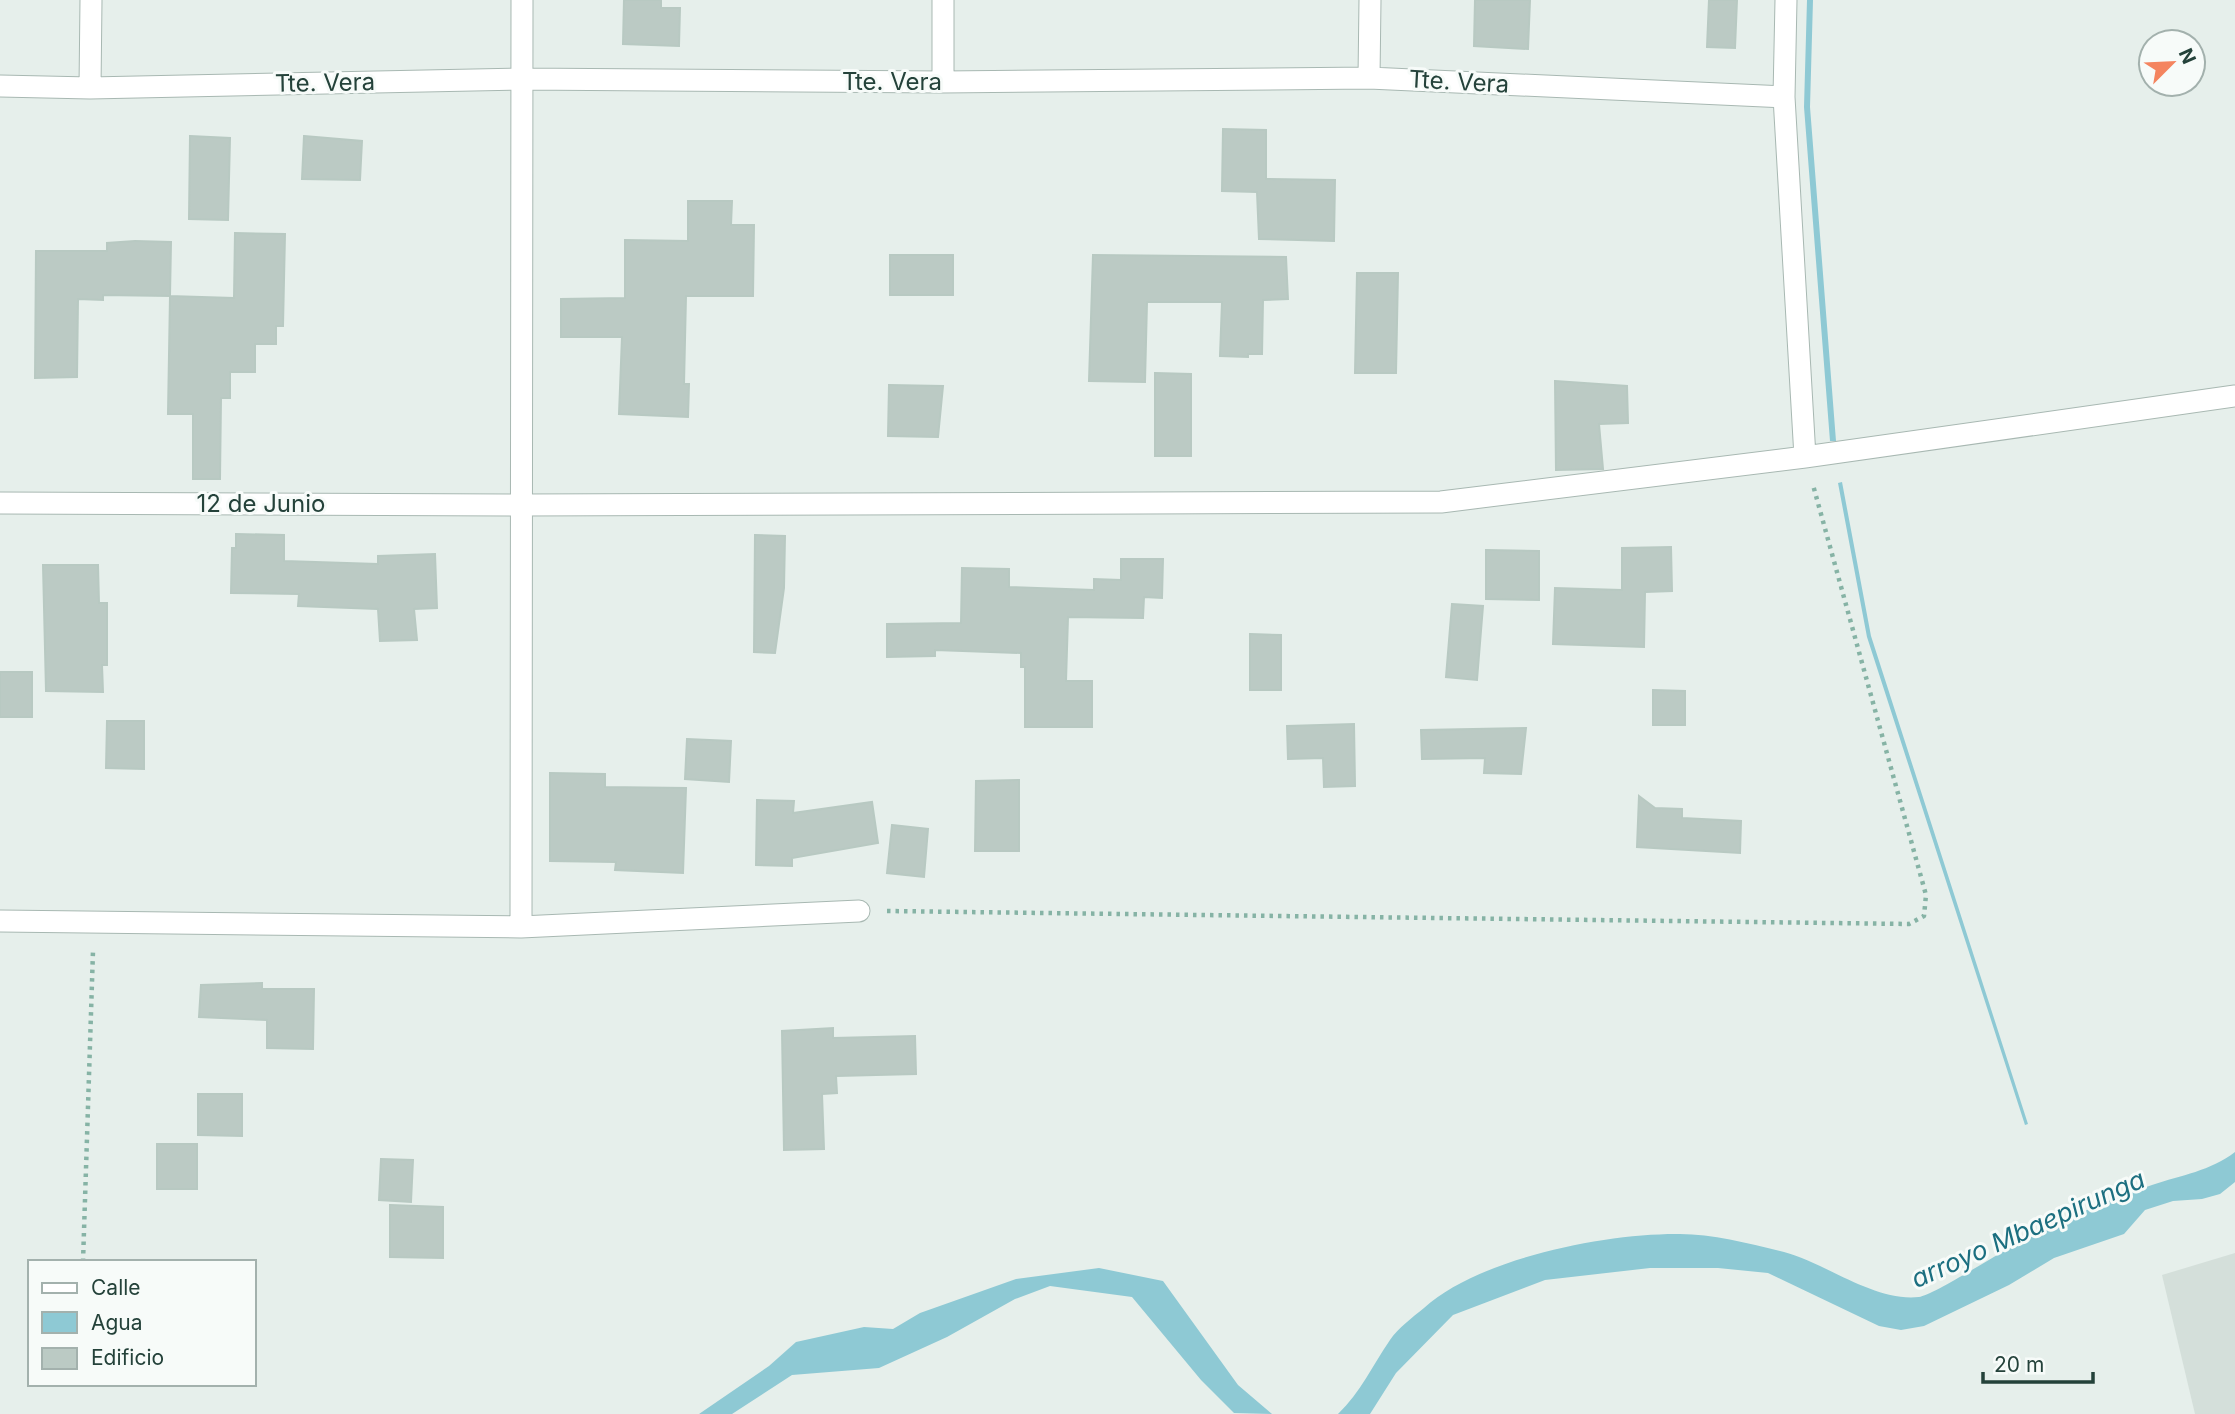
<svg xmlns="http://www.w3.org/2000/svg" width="2235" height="1414" font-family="Inter,sans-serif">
  <rect width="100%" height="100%" fill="#e6efeb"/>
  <!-- built -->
  <path fill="#d4dfda" d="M 2235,1253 L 2235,1414 L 2195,1414 L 2162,1275 Z"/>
  <!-- water -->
  <path fill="#8ec9d4" d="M 1807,0 L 1813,0 L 1810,107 L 1836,441 L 1830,441 L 1804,107 Z
    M 1842,482 L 1871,636 L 2028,1124 L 2025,1125 L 1867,637 L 1838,483 Z
    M 2235,1152 L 2235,1182 L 2220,1194 L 2202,1199 L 2173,1201 L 2145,1210 L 2124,1234 L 2054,1258 L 2009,1285 L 1924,1326 L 1901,1330 L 1879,1326 L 1768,1273 L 1718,1268 L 1650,1268 L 1545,1280 L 1453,1315 L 1396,1373 L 1370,1414 L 1338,1414 C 1361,1392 1372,1366 1390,1340 C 1398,1328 1413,1317 1424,1308 C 1479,1258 1607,1233 1680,1234 C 1713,1234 1751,1244 1784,1252 C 1826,1263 1874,1302 1919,1297 C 1934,1295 2005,1249 2026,1239 C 2066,1219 2109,1199 2152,1185 C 2182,1175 2210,1171 2235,1152 Z
    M 1099,1268 L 1163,1281 L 1238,1385 L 1272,1414 L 1234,1413 L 1201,1380 L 1132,1297 L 1050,1286 L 1015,1299 L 947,1337 L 879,1368 L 792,1375 L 732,1414 L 699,1414 L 769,1366 L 796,1342 L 864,1327 L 893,1329 L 920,1313 L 1016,1279 Z"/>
  <!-- building -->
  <path fill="#bbcac4" stroke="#b8c9c2" stroke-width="2" d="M 624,0 L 661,0 L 661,8 L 680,8 L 679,46 L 623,44 Z
    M 1475,0 L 1530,0 L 1528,49 L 1474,46 Z
    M 1709,0 L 1737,0 L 1735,48 L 1707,47 Z
    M 1223,129 L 1266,130 L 1266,179 L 1335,180 L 1334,241 L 1259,239 L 1257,192 L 1222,191 Z
    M 190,136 L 230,138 L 228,220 L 189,219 Z
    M 304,136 L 362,141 L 360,180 L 302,179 Z
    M 688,201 L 732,201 L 731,225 L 754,225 L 753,296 L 686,296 L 684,384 L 689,384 L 688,417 L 619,414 L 622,337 L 561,337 L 561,299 L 625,298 L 625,240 L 688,241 Z
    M 235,233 L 285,234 L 283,326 L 276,326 L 276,344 L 255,344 L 255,372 L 230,372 L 230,398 L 221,398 L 220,479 L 193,479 L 193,414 L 168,414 L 170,296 L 234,298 Z
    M 135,241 L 171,242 L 170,296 L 103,295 L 103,300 L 78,299 L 77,377 L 35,378 L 36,251 L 107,251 L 107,243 Z
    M 890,255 L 953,255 L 953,295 L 890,295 Z
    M 1093,255 L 1286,257 L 1288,299 L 1263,300 L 1262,354 L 1248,354 L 1248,357 L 1220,356 L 1222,302 L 1147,302 L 1145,382 L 1089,381 Z
    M 1357,273 L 1398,273 L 1396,373 L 1355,373 Z
    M 1155,373 L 1191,374 L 1191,456 L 1155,456 Z
    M 1555,381 L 1627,386 L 1628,423 L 1599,424 L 1603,469 L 1556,470 Z
    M 889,385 L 943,386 L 938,437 L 888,436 Z
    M 236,534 L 284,535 L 284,561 L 378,564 L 378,556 L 435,554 L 437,608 L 414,609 L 417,640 L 380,641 L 378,609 L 298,606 L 299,594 L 231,593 L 232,548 L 236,548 Z
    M 755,535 L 785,536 L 784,588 L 775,653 L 754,652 Z
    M 1671,547 L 1672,591 L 1645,592 L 1644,647 L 1553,644 L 1555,588 L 1622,590 L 1622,548 Z
    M 1486,550 L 1539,551 L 1539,600 L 1486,599 Z
    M 1121,559 L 1163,559 L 1162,598 L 1144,597 L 1143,618 L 1068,617 L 1066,681 L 1092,681 L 1092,727 L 1025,727 L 1025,667 L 1021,667 L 1021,653 L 935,650 L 935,656 L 887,657 L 887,624 L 961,623 L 962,568 L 1009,569 L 1009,587 L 1094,590 L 1094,579 L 1121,580 Z
    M 43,565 L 98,565 L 99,603 L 107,603 L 107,665 L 102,665 L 103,692 L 46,691 Z
    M 1452,604 L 1483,606 L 1477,680 L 1446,677 Z
    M 1250,634 L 1281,635 L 1281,690 L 1250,690 Z
    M 0,672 L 32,672 L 32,717 L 0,717 Z
    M 1653,690 L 1685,691 L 1685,725 L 1653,725 Z
    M 107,721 L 144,721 L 144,769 L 106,768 Z
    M 1354,724 L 1355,786 L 1324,787 L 1323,758 L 1288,759 L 1287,726 Z
    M 1526,728 L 1521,774 L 1484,773 L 1485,758 L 1422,759 L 1421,730 Z
    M 687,739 L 731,741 L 729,782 L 685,779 Z
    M 550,773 L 605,774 L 605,787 L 686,788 L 683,873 L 615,870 L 616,862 L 550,861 Z
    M 1019,780 L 1019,851 L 975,851 L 976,781 Z
    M 1639,796 L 1655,808 L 1682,809 L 1682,818 L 1741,821 L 1740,853 L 1637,847 Z
    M 757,800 L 794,801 L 793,813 L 872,802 L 878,843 L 792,858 L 792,866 L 756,865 Z
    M 892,825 L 928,829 L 924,877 L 887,873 Z
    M 262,983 L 262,989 L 314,989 L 313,1049 L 267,1048 L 267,1020 L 199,1017 L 201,985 Z
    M 833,1028 L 833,1038 L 915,1036 L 916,1074 L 836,1076 L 837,1093 L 822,1094 L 824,1149 L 784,1150 L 782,1031 Z
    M 198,1094 L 242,1094 L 242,1136 L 198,1135 Z
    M 157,1144 L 197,1144 L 197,1189 L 157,1189 Z
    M 381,1159 L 413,1160 L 411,1202 L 379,1200 Z
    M 390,1205 L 443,1207 L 443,1258 L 390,1257 Z"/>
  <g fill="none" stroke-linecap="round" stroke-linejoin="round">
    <defs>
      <path id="street" d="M 943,0 L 943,82
        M 1786,0 L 1784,97 L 1805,457
        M 1369,78 L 1370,0
        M 0,86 L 90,88 L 521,79 L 943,82 L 1369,78 L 1784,97
        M 90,88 L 91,0
        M 0,503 L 521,505 L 1441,502 L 1805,457 L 2235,396
        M 0,921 L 521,927 L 859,911
        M 521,927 L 522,0"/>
    </defs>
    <!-- street casing -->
    <use href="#street" stroke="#a8b8b2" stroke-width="23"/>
    <!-- path -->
    <path stroke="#86b3a5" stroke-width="4.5" stroke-dasharray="3.5 5" stroke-linecap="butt" d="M 887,911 L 1909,924 L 1924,916 L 1926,895 L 1813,485
      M 83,1262 L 93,951"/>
    <!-- street -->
    <use href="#street" stroke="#fff" stroke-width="21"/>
  </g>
  <g text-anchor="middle" stroke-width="6" stroke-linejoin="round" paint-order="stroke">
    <!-- street labels -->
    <g font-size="24" fill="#24423a" stroke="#f7fbf9">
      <text x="892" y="90">Tte. Vera</text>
      <text transform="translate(1459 82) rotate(3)" y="8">Tte. Vera</text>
      <text transform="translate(325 83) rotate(-1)" y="8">Tte. Vera</text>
      <text x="261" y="512">12 de Junio</text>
    </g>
    <!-- water labels -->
    <g font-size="26" font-style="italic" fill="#1c6f80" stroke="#f7fbf9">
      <text transform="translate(2028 1229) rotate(-24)" y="9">arroyo Mbaepirunga</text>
    </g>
  </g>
  <!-- legend -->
  <rect x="28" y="1260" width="228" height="126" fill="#f7fbf9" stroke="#a3b1ad" stroke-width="2"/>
  <rect x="42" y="1283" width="35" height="10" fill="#ffffff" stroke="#a3b1ad" stroke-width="2"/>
  <text x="91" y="1295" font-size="21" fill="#24423a">Calle</text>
  <rect x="42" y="1312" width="35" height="21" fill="#8ec9d4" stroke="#a3b1ad" stroke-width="2"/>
  <text x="91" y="1330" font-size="21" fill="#24423a">Agua</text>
  <rect x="42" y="1348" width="35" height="21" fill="#bbcac4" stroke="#a3b1ad" stroke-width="2"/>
  <text x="91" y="1365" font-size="21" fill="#24423a">Edificio</text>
  <!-- north arrow -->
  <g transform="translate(2172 63) rotate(66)"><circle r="33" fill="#f7fbf9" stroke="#a3b1ad" stroke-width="2"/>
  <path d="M0-5L12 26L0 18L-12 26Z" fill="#f4845f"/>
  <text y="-10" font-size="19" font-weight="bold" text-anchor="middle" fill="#24423a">N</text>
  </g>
  <!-- scale -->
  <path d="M1983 1372v10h110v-10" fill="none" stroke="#24423a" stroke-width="3.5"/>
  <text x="1994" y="1372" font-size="21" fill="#24423a" stroke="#f7fbf9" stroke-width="5" paint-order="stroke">20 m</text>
</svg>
